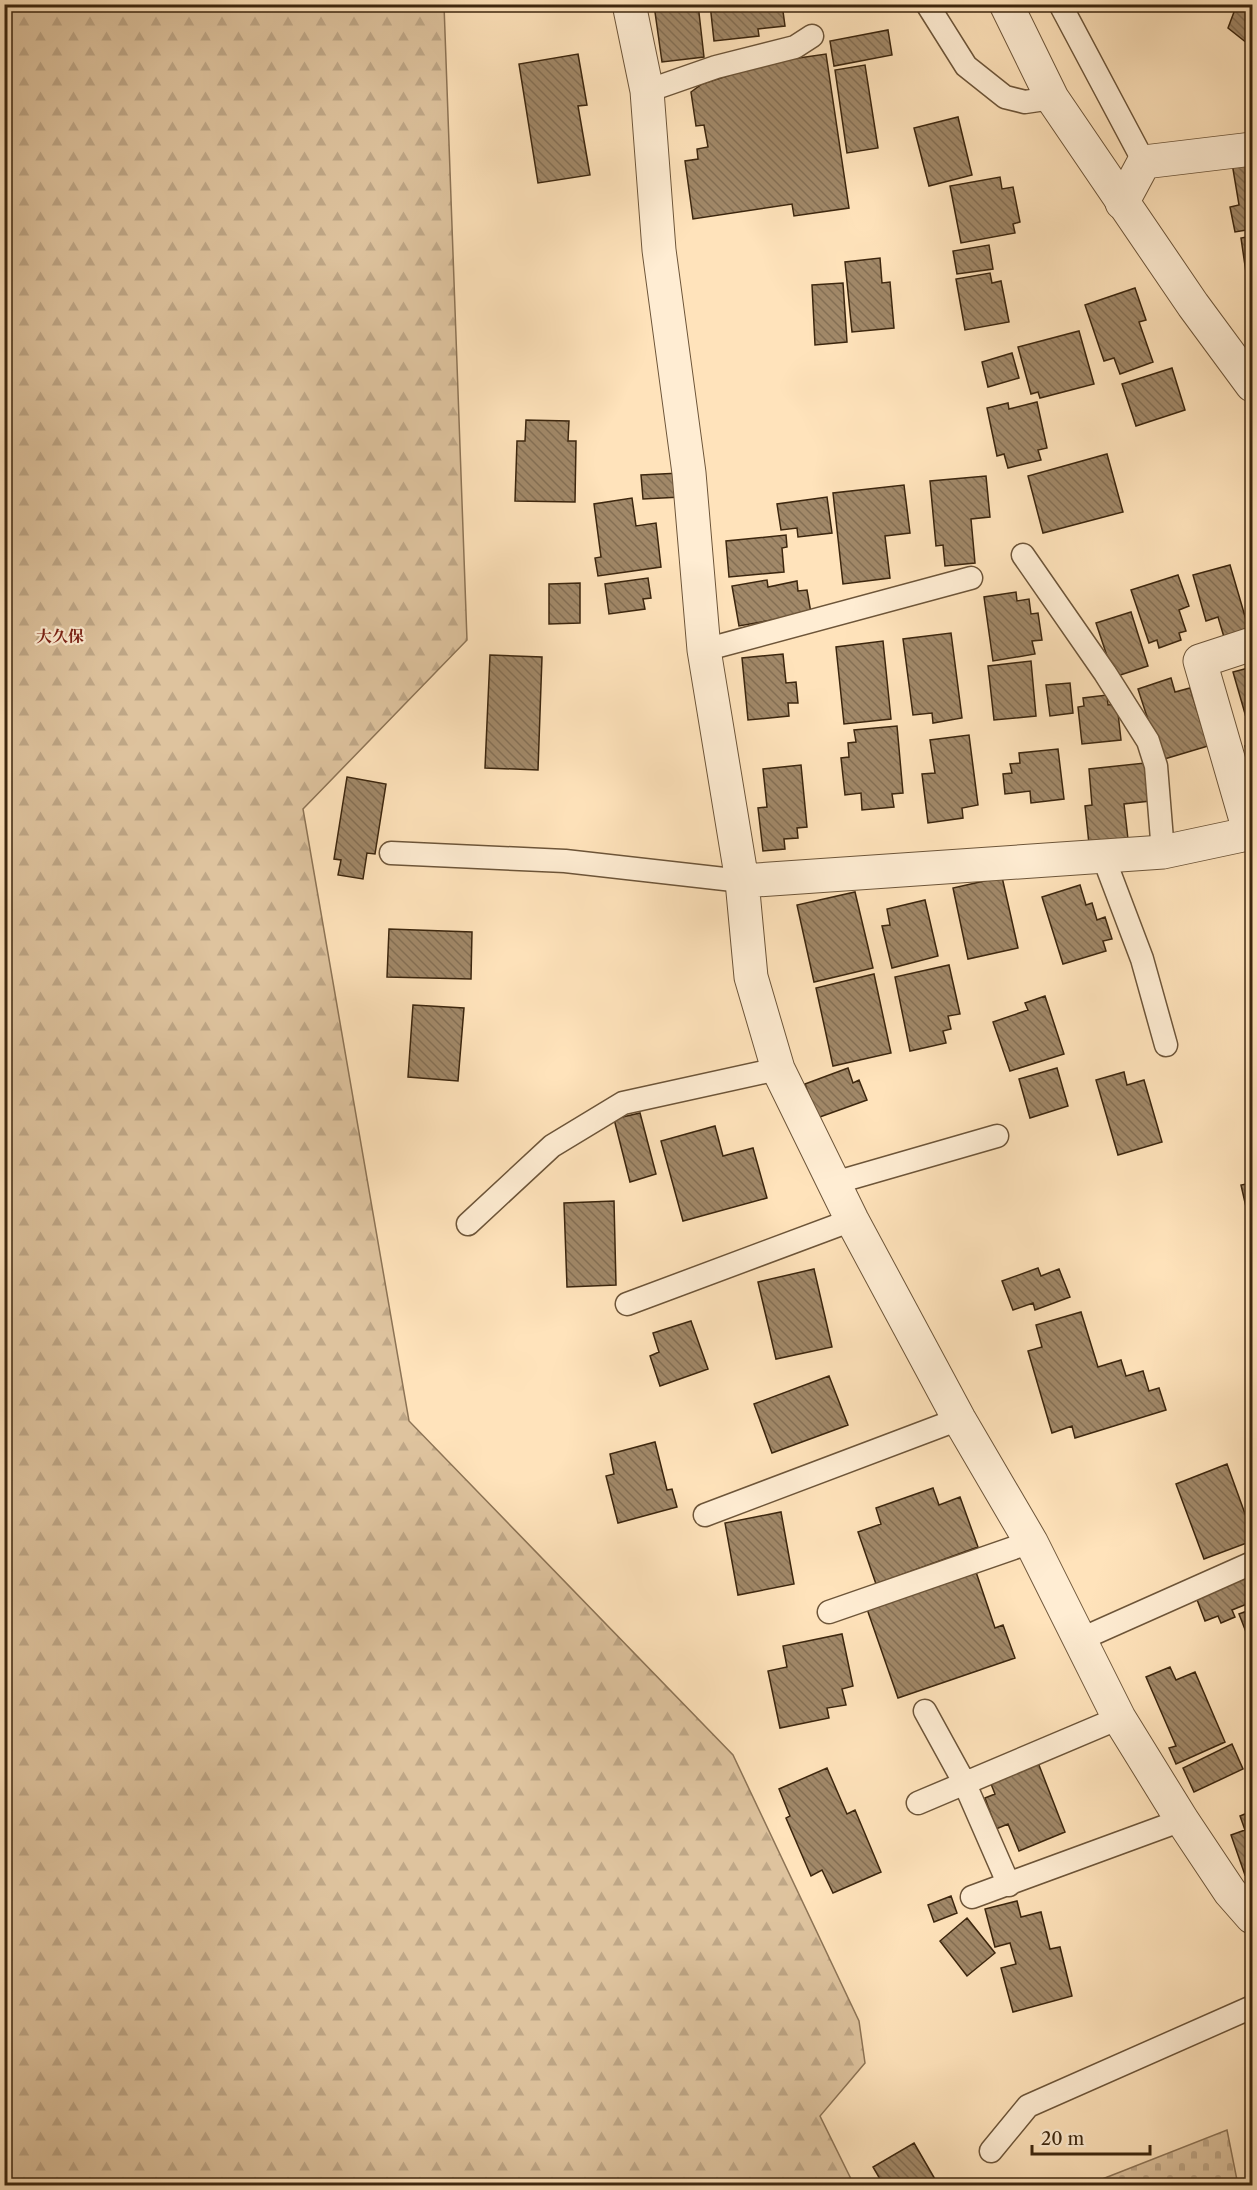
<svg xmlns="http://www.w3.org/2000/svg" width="1257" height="2190" font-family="'Libre Caslon Text','Noto Serif JP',serif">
  <defs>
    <pattern id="forest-firs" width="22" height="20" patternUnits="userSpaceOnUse" patternTransform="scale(1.5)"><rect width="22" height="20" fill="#dec39e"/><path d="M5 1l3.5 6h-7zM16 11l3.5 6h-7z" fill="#bfa787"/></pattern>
    <pattern id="cemetery-stones" width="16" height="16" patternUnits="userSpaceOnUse" patternTransform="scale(1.5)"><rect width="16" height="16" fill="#dec39e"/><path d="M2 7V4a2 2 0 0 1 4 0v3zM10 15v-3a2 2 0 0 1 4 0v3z" fill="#bfa787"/></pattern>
    <pattern id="building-back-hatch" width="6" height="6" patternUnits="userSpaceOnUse" patternTransform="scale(1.5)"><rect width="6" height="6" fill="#a18868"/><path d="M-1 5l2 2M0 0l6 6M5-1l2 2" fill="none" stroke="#846f54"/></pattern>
  </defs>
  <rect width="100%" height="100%" fill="#ffe3bb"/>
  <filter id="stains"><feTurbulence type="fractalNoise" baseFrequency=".00333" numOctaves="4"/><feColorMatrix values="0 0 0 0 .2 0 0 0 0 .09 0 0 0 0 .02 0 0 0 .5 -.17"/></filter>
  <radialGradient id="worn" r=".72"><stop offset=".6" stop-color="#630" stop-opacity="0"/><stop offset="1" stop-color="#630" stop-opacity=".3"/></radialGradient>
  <!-- forest -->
  <path fill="url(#forest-firs)" stroke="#8d7456" stroke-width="1.5" d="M 5,4 L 444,5 L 467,640 L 303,809 L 409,1421 L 733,1755 L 859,2021 L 865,2063 L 820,2116 L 854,2185 L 5,2185 Z"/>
  <!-- cemetery -->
  <path fill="url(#cemetery-stones)" stroke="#8d7456" stroke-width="1.5" d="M 1227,2130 L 1238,2185 L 1087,2185 Z"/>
  <!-- building -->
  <path fill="url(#building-back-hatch)" stroke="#3c260e" stroke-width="1.5" d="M 698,4 L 704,57 L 662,62 L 654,5 Z
    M 710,4 L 782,4 L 785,26 L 758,29 L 759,36 L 714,41 Z
    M 1237,4 L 1252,4 L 1252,47 L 1228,28 Z
    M 888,30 L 892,55 L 834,66 L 830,41 Z
    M 578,54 L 587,105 L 578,106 L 590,175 L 538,183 L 519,64 Z
    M 826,54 L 849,208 L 794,216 L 792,204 L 693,219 L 685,161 L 698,159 L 697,149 L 708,147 L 704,125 L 696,126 L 691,92 L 702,84 L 771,62 Z
    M 865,65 L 878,148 L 847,153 L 835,70 Z
    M 958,117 L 972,175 L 929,186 L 914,128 Z
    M 1252,159 L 1252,229 L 1235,232 L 1230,207 L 1239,205 L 1232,163 Z
    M 1000,177 L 1002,189 L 1013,187 L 1020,222 L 1013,224 L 1015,233 L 961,243 L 950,186 Z
    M 1252,236 L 1252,314 L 1241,238 Z
    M 989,245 L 993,269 L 957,274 L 953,251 Z
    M 880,258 L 882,283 L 890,282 L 894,328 L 852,332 L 845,262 Z
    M 990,273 L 992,283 L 1001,281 L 1009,322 L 965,330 L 956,279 Z
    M 843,283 L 847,342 L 815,345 L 812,285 Z
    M 1135,288 L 1146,320 L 1139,322 L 1153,362 L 1120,374 L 1114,358 L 1104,361 L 1085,305 Z
    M 1079,331 L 1094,384 L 1040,398 L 1038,392 L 1031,394 L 1018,347 Z
    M 1012,353 L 1019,378 L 988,387 L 982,362 Z
    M 1172,368 L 1185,410 L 1136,426 L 1122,384 Z
    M 1037,402 L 1047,448 L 1038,450 L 1041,460 L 1008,468 L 1004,454 L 997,456 L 987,408 L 1008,403 L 1009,409 Z
    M 526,420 L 569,421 L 568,441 L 576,441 L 575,502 L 515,501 L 517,441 L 525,441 Z
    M 1107,454 L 1123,512 L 1043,533 L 1028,476 Z
    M 680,473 L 681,497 L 643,499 L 641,475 Z
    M 986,476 L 990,517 L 971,519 L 975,563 L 945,566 L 943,545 L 936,546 L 930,481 Z
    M 904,485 L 910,533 L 885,536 L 890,578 L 843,584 L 833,493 Z
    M 827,497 L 832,533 L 798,537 L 797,528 L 781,530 L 777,504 Z
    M 632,498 L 636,526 L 656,523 L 661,567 L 598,576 L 595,558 L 601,557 L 594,504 Z
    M 786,535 L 787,547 L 782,548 L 784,572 L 729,577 L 726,541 Z
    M 1230,565 L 1249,630 L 1224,637 L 1218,617 L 1206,621 L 1193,575 Z
    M 1178,575 L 1189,606 L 1179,610 L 1186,631 L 1179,633 L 1181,640 L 1159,648 L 1157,640 L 1149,643 L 1131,590 Z
    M 648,578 L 651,598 L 643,599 L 645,609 L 609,614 L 605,584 Z
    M 767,580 L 768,587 L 797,581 L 798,591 L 807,590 L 811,613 L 739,626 L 732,586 Z
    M 580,583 L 580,623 L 549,624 L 549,584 Z
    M 1016,592 L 1017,601 L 1029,599 L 1031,614 L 1038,613 L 1042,640 L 1032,641 L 1035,654 L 993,661 L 984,597 Z
    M 1131,612 L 1148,666 L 1114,677 L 1096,623 Z
    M 951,633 L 962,718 L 933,723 L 932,713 L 913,715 L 903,639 Z
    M 883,641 L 891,719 L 844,724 L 836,647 Z
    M 783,654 L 786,683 L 796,682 L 798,703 L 788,703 L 789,716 L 748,720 L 742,658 Z
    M 490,655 L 542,657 L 538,770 L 485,768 Z
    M 1031,661 L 1036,716 L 994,720 L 988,666 Z
    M 1252,667 L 1252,723 L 1248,724 L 1233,672 Z
    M 1171,678 L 1175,692 L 1190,688 L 1208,746 L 1161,760 L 1138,689 Z
    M 1070,683 L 1073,713 L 1050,716 L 1046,685 Z
    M 1107,695 L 1108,705 L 1117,704 L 1121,740 L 1082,744 L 1078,707 L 1084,706 L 1083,698 Z
    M 897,726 L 903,793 L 892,794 L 894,807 L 862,810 L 861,793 L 845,795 L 841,758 L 849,757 L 848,743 L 856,742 L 854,730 Z
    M 969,735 L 978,805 L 962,808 L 963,818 L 928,823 L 922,774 L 935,773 L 930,740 Z
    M 1252,743 L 1252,769 L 1245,746 Z
    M 1058,749 L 1064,799 L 1031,803 L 1030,791 L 1005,794 L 1003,774 L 1012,773 L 1010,764 L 1020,763 L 1019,753 Z
    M 1145,763 L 1150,801 L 1124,804 L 1128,839 L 1089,844 L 1085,806 L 1092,805 L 1089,769 Z
    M 801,765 L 807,827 L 797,828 L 798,838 L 784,839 L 785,849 L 763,851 L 758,808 L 767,807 L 763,769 Z
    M 347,777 L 386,784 L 375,854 L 367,853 L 363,879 L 338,875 L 341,860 L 334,859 Z
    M 1002,877 L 1018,948 L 968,959 L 953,888 Z
    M 1080,885 L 1086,905 L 1092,903 L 1097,920 L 1105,917 L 1112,939 L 1103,941 L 1106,951 L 1063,964 L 1042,897 Z
    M 855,892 L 873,968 L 814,982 L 797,905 Z
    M 925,900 L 938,956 L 892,968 L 882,926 L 890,925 L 887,909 Z
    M 389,929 L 472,932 L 471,979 L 387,977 Z
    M 949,965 L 960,1014 L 948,1016 L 951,1029 L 943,1031 L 946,1043 L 910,1051 L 895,977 Z
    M 874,974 L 891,1053 L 833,1066 L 816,988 Z
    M 1045,996 L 1064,1054 L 1010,1071 L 993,1022 L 1028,1010 L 1025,1003 Z
    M 413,1005 L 464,1008 L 458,1081 L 408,1077 Z
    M 848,1068 L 853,1083 L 859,1080 L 867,1100 L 817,1118 L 805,1084 Z
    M 1057,1068 L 1068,1106 L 1030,1118 L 1019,1079 Z
    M 1124,1072 L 1127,1085 L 1144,1080 L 1162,1142 L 1118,1155 L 1096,1080 Z
    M 640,1113 L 656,1174 L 630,1182 L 614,1119 Z
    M 715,1126 L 723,1156 L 753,1148 L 767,1198 L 683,1221 L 661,1141 Z
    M 1252,1183 L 1252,1233 L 1241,1185 Z
    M 614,1201 L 616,1285 L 567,1287 L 564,1203 Z
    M 1038,1268 L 1041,1276 L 1059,1269 L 1070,1297 L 1035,1310 L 1033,1303 L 1013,1310 L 1002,1281 Z
    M 814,1269 L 832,1347 L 776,1359 L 758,1282 Z
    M 1081,1312 L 1098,1367 L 1121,1360 L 1126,1376 L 1143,1371 L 1149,1391 L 1159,1388 L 1166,1410 L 1075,1438 L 1072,1426 L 1052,1433 L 1028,1351 L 1042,1347 L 1036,1325 Z
    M 691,1321 L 708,1369 L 660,1386 L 650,1356 L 659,1352 L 653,1333 Z
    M 829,1376 L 848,1425 L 772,1453 L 754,1404 Z
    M 655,1442 L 667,1490 L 672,1489 L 677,1507 L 618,1523 L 606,1476 L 614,1474 L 610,1454 Z
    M 1227,1464 L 1252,1533 L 1252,1541 L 1204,1559 L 1176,1484 Z
    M 933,1488 L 939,1505 L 960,1497 L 978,1547 L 876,1584 L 858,1532 L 881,1524 L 876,1508 Z
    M 781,1512 L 794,1584 L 738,1595 L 725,1523 Z
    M 976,1572 L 995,1628 L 1003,1625 L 1015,1658 L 898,1698 L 867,1609 Z
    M 1252,1574 L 1252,1602 L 1232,1610 L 1235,1617 L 1221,1623 L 1218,1616 L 1205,1621 L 1196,1597 Z
    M 1252,1609 L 1252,1644 L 1251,1645 L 1239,1614 Z
    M 842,1634 L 853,1686 L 842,1689 L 846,1705 L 827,1708 L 829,1718 L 780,1728 L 768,1671 L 787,1667 L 783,1646 Z
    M 1170,1667 L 1176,1680 L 1195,1672 L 1225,1742 L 1176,1764 L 1169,1748 L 1176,1746 L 1146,1677 Z
    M 1232,1744 L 1243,1769 L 1194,1792 L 1183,1768 Z
    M 1037,1760 L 1065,1832 L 1019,1851 L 1008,1824 L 996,1829 L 985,1798 L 995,1794 L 989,1779 Z
    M 827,1768 L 847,1814 L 855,1810 L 881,1872 L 833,1893 L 822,1870 L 811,1876 L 786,1818 L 790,1816 L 779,1789 Z
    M 1252,1811 L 1252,1872 L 1245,1875 L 1231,1835 L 1245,1830 L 1240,1816 Z
    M 951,1896 L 957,1913 L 934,1922 L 928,1905 Z
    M 1017,1901 L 1021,1917 L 1041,1912 L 1050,1949 L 1060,1947 L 1072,1996 L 1013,2012 L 1001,1968 L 1016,1964 L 1010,1943 L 995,1947 L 985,1909 Z
    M 967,1918 L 995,1953 L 967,1976 L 940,1941 Z
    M 914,2143 L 939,2186 L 884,2186 L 873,2167 Z"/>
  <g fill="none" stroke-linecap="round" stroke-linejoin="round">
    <defs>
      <path id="service" d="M 927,4 L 966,66 L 1005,97 L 1025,102 L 1052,98
        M 1060,4 L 1144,162
        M 647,91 L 716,67 L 795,47 L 812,36
        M 1023,555 L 1105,673 L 1148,741 L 1156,766 L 1163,852
        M 704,650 L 971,578
        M 391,853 L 565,861 L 742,881
        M 1103,856 L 1142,959 L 1166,1045
        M 834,1183 L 997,1136
        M 468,1224 L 552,1146 L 623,1103 L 778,1069
        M 627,1304 L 852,1220
        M 705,1515 L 959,1419
        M 829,1612 L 1031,1542
        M 1079,1640 L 1252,1563
        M 925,1711 L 964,1782 L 1009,1885
        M 918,1803 L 1119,1718
        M 972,1897 L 1182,1820
        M 991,2151 L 1028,2106 L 1252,2007"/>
      <path id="minor" d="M 629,4 L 647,91 L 659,250 L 689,473 L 704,650 L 742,881 L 751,977 L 778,1069 L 852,1220 L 959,1419 L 1031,1542 L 1119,1718 L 1182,1820 L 1230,1892 L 1252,1917
        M 1122,203 L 1144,162 L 1252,149
        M 1250,834 L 1200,661 L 1252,644
        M 742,881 L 1163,852 L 1252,833"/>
      <path id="tertiary" d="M 1006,4 L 1052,98 L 1193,305 L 1252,385"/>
    </defs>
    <!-- service casing -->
    <use href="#service" stroke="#6d5539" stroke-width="25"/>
    <!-- minor casing -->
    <use href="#minor" stroke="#6d5539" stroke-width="35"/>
    <!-- tertiary casing -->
    <use href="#tertiary" stroke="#6d5539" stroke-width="35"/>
    <!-- service -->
    <use href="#service" stroke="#ffedd3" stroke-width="22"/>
    <!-- minor -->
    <use href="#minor" stroke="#ffedd3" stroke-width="33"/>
    <!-- tertiary -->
    <use href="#tertiary" stroke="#ffedd3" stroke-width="33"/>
  </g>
  <g text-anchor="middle" stroke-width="4.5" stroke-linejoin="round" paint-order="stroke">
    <!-- neighbourhood labels -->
    <g font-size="16" font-weight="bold" fill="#7a1f14" stroke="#ffedd3">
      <text x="60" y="642">大久保</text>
    </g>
  </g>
  <!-- margin -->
  <rect width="1257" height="2190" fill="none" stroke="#ffe3bb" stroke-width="24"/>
  <rect x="6" y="6" width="1245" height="2178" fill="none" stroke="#3c260e" stroke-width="3"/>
  <rect x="12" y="12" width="1233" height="2166" fill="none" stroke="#3c260e" stroke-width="1.5"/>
  <!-- scale -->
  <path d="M1032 2145v9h118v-9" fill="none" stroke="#3c260e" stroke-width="3"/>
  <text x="1041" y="2145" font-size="18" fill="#3c260e" stroke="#ffedd3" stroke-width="4.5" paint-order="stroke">20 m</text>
  <rect width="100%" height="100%" filter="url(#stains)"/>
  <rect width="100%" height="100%" fill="url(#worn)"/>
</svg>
